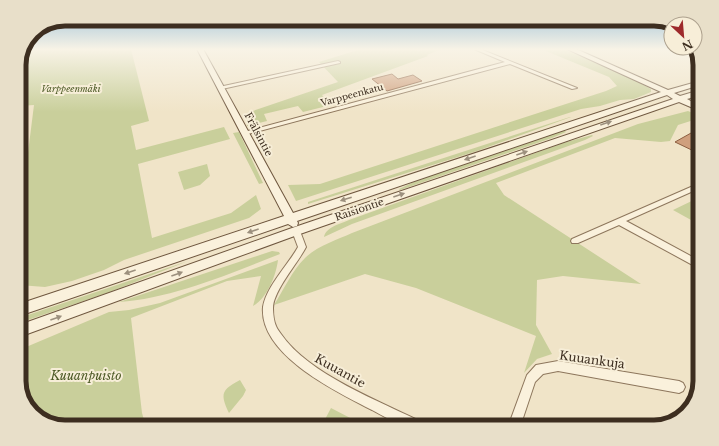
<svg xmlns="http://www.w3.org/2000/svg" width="719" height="446" font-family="'Libre Baskerville',serif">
  <rect width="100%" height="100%" fill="#f0e4c8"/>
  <!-- green -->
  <path fill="#c9cf9b" d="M 25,49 L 131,49 L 149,121 L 131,126 L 136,150 L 224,127 L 230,139 L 138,164 L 152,238 L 231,213 L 256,195 L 261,209 L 249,218 L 124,260 L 104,270 L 72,281 L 45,287 L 19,285 L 19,224 L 34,105 L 19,106 L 19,63 Z
    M 361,49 L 413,49 L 418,51 L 426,49 L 441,49 L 427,55 L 428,56 L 322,95 L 331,105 L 303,112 L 298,106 L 264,114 L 267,121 L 247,126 L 247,113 L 338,82 L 319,62 Z
    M 541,49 L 563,49 L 632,78 L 651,89 L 651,92 L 634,99 L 620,100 L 600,106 L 581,109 L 296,201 L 288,185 L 320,184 L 606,91 L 617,86 L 609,77 Z
    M 688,111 L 700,116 L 700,118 L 678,125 L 670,141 L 661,142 L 615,138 L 496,183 L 504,195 L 641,284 L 563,276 L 537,280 L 536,325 L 552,354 L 537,359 L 524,373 L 536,336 L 416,288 L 365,274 L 274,305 C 284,289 292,271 305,258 C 317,246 337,240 352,233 L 638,124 Z
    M 570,117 L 571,117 L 477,151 L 308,204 L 308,202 Z
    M 564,130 L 566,132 L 552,138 L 400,190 L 399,189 L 416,181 Z
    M 239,132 L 263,183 L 259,184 L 233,133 Z
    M 592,135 L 593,136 L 585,140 L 352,224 L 324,237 C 326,227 340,224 349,220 L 563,143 Z
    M 207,164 L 210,176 L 200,185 L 184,190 L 178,172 Z
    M 700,197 L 700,212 L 691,220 L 673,210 Z
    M 272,251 L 279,252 L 280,254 C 232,273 171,299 119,302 Z
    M 278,260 C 276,276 267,298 253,306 L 261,276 L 227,281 L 131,318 L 142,413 L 146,427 L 65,427 L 42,421 L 25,404 L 19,383 L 19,350 L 109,312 L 129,310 L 160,303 Z
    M 188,261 L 110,292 L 19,323 L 19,318 Z
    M 240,380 L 246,390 L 243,396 L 229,413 C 220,394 221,390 240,380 Z
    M 331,408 L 356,421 L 353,427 L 321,427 Z"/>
  <!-- building -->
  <path fill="#cf9f7d" stroke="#8d5f41" d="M 392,74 L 398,79 L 413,75 L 422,81 L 387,91 L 372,79 Z
    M 700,128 L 700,154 L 675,142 Z"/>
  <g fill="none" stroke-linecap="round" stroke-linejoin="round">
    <defs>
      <path id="street" d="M 474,49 L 480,49 L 577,88 L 572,89 L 510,64 L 248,134 L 244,134 L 243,133 L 244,132 L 505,62 Z
        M 338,61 L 340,62 L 340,63 L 222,89 L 219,87 Z
        M 700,183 L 700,188 L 626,221 L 700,261 L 700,269 L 619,225 L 578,243 L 572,243 L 571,241 L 572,239 Z
        M 296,228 L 299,229 L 300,231 L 306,247 C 298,263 273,291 273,308 C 273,313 274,322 276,326 C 277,329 279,331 281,334 C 308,374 381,402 424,423 L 426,427 C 420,427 413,428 408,427 C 399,425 381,415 372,410 C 337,392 259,355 263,307 C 266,287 288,265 298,247 L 292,231 L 293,229 Z
        M 558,361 L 679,381 L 683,383 L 685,387 L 683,391 L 679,393 L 558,371 L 543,374 L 535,382 L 520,427 L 508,427 L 527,375 L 536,365 Z"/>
      <path id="secondary" d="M 197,49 L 203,49 L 293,213 L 661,92 L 567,49 L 576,49 L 668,90 L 700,81 L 700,85 L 674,93 L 680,96 L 700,90 L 700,95 L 687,99 L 700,106 L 700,111 L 679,102 L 300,234 L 19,337 L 19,325 L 292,228 L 673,99 L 667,95 L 297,221 L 298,223 L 297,226 L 293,227 L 288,224 L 19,316 L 19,304 L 284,216 Z"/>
    </defs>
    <!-- street casing -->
    <use href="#street" stroke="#8d765c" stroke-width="2"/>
    <!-- secondary casing -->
    <use href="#secondary" stroke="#6f573f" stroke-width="2"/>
    <!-- street -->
    <use href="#street" fill="#faf1dc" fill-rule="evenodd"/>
    <!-- secondary -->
    <use href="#secondary" fill="#faf1dc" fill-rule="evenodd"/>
  </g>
  <!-- one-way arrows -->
  <defs><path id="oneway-solid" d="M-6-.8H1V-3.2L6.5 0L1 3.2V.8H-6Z"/></defs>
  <g fill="#9c907e">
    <use href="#oneway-solid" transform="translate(606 123) rotate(-19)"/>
    <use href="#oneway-solid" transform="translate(522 153) rotate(-19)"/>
    <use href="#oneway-solid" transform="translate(470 158) rotate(161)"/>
    <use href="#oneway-solid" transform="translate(399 195) rotate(-19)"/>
    <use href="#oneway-solid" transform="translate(346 199) rotate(162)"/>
    <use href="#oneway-solid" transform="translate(253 231) rotate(161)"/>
    <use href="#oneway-solid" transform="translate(130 272) rotate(161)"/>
    <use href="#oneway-solid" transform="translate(177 274) rotate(-20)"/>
    <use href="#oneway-solid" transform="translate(56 318) rotate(-20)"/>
  </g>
  <!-- sky -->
  <linearGradient id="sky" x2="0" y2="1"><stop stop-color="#8fbad6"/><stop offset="0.44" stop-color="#f8f3e6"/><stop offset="1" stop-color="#f8f3e6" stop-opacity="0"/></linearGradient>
  <rect width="719" height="112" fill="url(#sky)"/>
  <g text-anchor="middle" stroke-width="4" stroke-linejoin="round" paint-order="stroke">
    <!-- far-park labels -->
    <g font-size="9" font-style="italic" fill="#4d5a26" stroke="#f7eed8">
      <text x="71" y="92">Varppeenmäki</text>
    </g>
    <!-- far-street labels -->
    <g font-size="9" fill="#3d2e20" stroke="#f7eed8">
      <text transform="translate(352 95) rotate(-15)" y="3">Varppeenkatu</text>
    </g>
    <!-- street labels -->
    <g font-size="10" fill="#3d2e20" stroke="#f7eed8">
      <text transform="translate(259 134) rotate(62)" y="4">Frälsintie</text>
      <text transform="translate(359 209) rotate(-19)" y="4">Raisiontie</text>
    </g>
    <!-- near-street labels -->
    <g font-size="12" fill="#3d2e20" stroke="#f7eed8">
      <text transform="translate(592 360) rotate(8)" y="4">Kuuankuja</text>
      <text transform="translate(340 371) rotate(29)" y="4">Kuuantie</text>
    </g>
    <!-- near-park labels -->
    <g font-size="12" font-style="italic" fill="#4d5a26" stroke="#f7eed8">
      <text x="86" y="380">Kuuanpuisto</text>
    </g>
  </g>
  <!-- crop -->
  <path d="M0 0H719V446H0ZM65 26H654A39 39 0 0 1 693 65V381A39 39 0 0 1 654 420H65A39 39 0 0 1 26 381V65A39 39 0 0 1 65 26Z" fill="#e8dfc9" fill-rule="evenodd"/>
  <path fill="none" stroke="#3d2e20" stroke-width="5" d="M65 26H654A39 39 0 0 1 693 65V381A39 39 0 0 1 654 420H65A39 39 0 0 1 26 381V65A39 39 0 0 1 65 26Z"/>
  <!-- north arrow -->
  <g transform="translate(683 36) rotate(154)"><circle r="19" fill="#f7eed8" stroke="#ada18e"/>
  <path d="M0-3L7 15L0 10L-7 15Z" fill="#9e2a2b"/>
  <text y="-6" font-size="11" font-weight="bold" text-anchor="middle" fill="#3d2e20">N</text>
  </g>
</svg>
